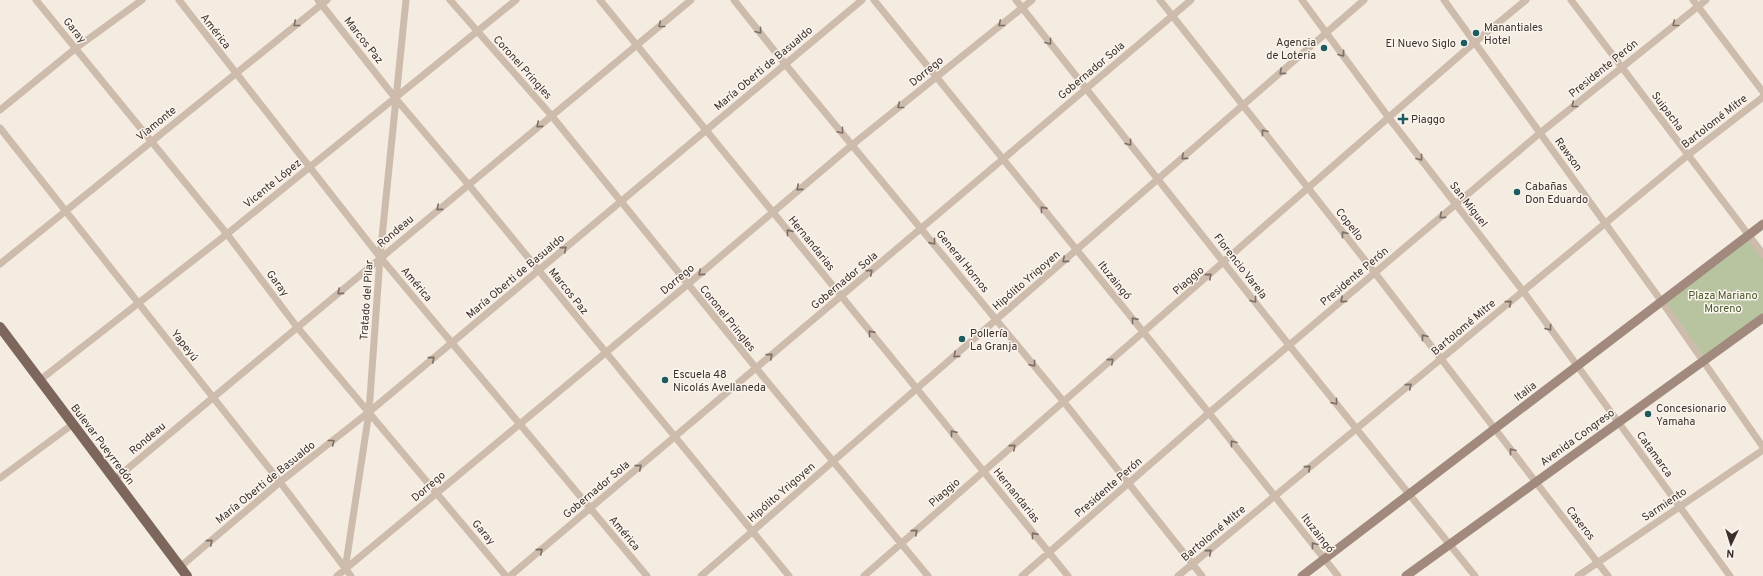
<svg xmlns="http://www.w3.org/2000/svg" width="1763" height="576" font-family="Overpass,sans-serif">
  <rect width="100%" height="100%" fill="#f4ebe1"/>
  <!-- green -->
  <path fill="#b8c4a0" d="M 1749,235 L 1763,254 L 1763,318 L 1703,361 L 1662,302 Z"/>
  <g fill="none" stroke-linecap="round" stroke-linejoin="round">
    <!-- street -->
    <path stroke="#cdbbac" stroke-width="7" d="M 36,0 L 227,234 L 297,327 L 506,576
      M 179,0 L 380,257 L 647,576
      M 318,0 L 396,99 L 468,184 L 789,576
      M 450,0 L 551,115 L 756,368 L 928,576
      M 600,0 L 917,389 L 1068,576
      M 734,0 L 785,64 L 1064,402 L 1202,576
      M 874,0 L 1209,413 L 1338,576
      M 1016,0 L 1289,345 L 1475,576
      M 1160,0 L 1375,273 L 1608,576
      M 1302,0 L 1389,118 L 1523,291 L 1730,576
      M 1444,0 L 1662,302 L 1763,447
      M 1571,0 L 1763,254
      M 1693,0 L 1763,92
      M 0,110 L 76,48 L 142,0
      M 0,128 L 280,482 L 351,576
      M 0,264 L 327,0
      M 40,380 L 227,234 L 516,0
      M 0,478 L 73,424
      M 114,480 L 691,0
      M 180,567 L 280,482 L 369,412 L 862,0
      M 345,570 L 369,412 L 380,257 L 406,0
      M 337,576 L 687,285 L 852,145 L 1032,0
      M 510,576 L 1191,0
      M 701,576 L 1364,0
      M 864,576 L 1475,42 L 1526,0
      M 1022,576 L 1209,413 L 1540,133 L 1706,0
      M 1178,576 L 1688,155 L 1763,97
      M 1578,576 L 1763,450"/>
    <!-- secondary -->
    <path stroke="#a18a7d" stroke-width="9" d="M 1302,576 L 1763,224
      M 1406,576 L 1763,318"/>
    <!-- primary -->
    <path stroke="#7d675c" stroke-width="10" d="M 0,327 L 187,576"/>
  </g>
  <!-- one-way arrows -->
  <defs><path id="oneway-chevron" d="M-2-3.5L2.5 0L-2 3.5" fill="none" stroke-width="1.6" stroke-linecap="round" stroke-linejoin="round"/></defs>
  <g stroke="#7d6f65">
    <use href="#oneway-chevron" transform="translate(296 24) rotate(141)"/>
    <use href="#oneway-chevron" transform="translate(1001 24) rotate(141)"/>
    <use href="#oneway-chevron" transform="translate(1675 24) rotate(141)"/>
    <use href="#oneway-chevron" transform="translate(661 25) rotate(141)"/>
    <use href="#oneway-chevron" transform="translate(759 31) rotate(52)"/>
    <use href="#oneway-chevron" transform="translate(1049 42) rotate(52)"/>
    <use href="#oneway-chevron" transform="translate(1342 54) rotate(53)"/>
    <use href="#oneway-chevron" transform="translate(1282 72) rotate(139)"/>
    <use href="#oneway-chevron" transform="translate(1574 105) rotate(141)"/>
    <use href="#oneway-chevron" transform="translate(900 106) rotate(141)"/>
    <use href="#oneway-chevron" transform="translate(539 125) rotate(140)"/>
    <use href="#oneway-chevron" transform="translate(841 131) rotate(50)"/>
    <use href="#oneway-chevron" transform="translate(1264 132) rotate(-128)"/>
    <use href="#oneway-chevron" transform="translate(1129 143) rotate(52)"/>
    <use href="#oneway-chevron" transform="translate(1184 157) rotate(139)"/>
    <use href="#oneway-chevron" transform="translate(1420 158) rotate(52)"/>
    <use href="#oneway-chevron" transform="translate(799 188) rotate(140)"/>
    <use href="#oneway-chevron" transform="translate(439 208) rotate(140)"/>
    <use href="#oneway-chevron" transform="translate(1043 209) rotate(-129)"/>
    <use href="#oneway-chevron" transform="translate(1442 216) rotate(140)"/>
    <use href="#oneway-chevron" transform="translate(789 232) rotate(-129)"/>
    <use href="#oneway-chevron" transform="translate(1344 234) rotate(-128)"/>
    <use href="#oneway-chevron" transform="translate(933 242) rotate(51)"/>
    <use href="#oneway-chevron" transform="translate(564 249) rotate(-40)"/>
    <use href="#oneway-chevron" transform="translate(1065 260) rotate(139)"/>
    <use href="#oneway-chevron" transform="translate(870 272) rotate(-40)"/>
    <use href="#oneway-chevron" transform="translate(701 273) rotate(139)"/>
    <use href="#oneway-chevron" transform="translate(1209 276) rotate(-41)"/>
    <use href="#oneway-chevron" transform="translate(340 292) rotate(140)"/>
    <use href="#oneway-chevron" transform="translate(1254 300) rotate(52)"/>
    <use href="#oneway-chevron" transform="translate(1343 300) rotate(140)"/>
    <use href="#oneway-chevron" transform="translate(1509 303) rotate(-40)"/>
    <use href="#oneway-chevron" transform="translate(1134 320) rotate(-129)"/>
    <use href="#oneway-chevron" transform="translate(1549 328) rotate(54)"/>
    <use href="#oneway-chevron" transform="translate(871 333) rotate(-129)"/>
    <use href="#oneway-chevron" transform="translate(1424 337) rotate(-128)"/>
    <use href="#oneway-chevron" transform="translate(956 355) rotate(139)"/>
    <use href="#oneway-chevron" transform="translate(770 356) rotate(-40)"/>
    <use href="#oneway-chevron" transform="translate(432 359) rotate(-40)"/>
    <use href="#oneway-chevron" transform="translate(1111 361) rotate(-41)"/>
    <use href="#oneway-chevron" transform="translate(1033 364) rotate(51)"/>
    <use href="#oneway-chevron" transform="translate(1409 386) rotate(-40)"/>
    <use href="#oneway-chevron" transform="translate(1335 402) rotate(51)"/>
    <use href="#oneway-chevron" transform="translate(953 433) rotate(-129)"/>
    <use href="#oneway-chevron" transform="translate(332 442) rotate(-38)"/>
    <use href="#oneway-chevron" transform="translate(1233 443) rotate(-128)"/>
    <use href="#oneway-chevron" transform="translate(1013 447) rotate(-41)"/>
    <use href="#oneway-chevron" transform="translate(1512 451) rotate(-128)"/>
    <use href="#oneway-chevron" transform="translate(639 467) rotate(-40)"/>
    <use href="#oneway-chevron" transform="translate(1308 468) rotate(-40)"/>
    <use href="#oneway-chevron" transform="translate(915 532) rotate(-41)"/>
    <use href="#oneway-chevron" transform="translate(1034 535) rotate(-129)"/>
    <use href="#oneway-chevron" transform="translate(210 542) rotate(-40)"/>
    <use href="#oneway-chevron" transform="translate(1314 545) rotate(-128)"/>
    <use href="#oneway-chevron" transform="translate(540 551) rotate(-40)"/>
    <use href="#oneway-chevron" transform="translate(1209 552) rotate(-40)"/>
  </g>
  <!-- markers -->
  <g fill="#1f5a5e" stroke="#fbf5ee" stroke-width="1.5">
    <circle cx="1476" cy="33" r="4"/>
    <circle cx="1464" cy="43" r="4"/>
    <circle cx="1324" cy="48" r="4"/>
    <path d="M1401 113h4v4h4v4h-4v4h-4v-4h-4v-4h4z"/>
    <circle cx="1517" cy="192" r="4"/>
    <circle cx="962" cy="339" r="4"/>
    <circle cx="665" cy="380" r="4"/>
    <circle cx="1648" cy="414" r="4"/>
  </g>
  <g text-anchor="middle" stroke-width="3" stroke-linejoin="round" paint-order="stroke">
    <!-- poi labels -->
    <g font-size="11" fill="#3b302b" stroke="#fbf5ee" text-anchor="start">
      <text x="1484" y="31">Manantiales<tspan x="1484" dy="13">Hotel</tspan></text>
      <text x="1316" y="46" text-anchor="end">Agencia<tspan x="1316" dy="13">de Loteria</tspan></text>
      <text x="1456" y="47" text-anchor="end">El Nuevo Siglo</text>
      <text x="1411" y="123">Piaggo</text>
      <text x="1525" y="190">Cabañas<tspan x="1525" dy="13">Don Eduardo</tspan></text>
      <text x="970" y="337">Pollería<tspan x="970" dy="13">La Granja</tspan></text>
      <text x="673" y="378">Escuela 48<tspan x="673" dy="13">Nicolás Avellaneda</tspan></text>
      <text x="1656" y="412">Concesionario<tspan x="1656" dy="13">Yamaha</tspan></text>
    </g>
    <!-- street labels -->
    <g font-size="11" fill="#3b302b" stroke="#fbf5ee">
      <text transform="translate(75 30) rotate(51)" y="4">Garay</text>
      <text transform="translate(216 31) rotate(52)" y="4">América</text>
      <text transform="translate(364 40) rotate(52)" y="4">Marcos Paz</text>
      <text transform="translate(523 67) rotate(48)" y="4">Coronel Pringles</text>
      <text transform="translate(763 68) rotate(-40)" y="4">María Oberti de Basualdo</text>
      <text transform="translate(1603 68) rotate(-39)" y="4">Presidente Perón</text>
      <text transform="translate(1091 70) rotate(-40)" y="4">Gobernador Sola</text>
      <text transform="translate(926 71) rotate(-39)" y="4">Dorrego</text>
      <text transform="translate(1668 111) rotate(53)" y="4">Suipacha</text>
      <text transform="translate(1714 121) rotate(-38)" y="4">Bartolomé Mitre</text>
      <text transform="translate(156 123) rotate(-39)" y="4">Viamonte</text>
      <text transform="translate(1569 154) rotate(54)" y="4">Rawson</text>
      <text transform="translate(272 183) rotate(-39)" y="4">Vicente López</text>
      <text transform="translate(1469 204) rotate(52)" y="4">San Miguel</text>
      <text transform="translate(1350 224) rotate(52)" y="4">Copello</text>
      <text transform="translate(395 231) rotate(-40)" y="4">Rondeau</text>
      <text transform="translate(812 243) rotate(51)" y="4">Hernandarias</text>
      <text transform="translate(963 261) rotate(51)" y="4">General Hornos</text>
      <text transform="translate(1241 266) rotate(52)" y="4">Florencio Varela</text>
      <text transform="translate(515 276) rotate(-40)" y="4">María Oberti de Basualdo</text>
      <text transform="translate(1354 276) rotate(-40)" y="4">Presidente Perón</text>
      <text transform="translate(677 279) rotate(-40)" y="4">Dorrego</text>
      <text transform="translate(844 280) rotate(-40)" y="4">Gobernador Sola</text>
      <text transform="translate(1026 280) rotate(-41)" y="4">Hipólito Yrigoyen</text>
      <text transform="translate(1115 280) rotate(51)" y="4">Ituzaingó</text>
      <text transform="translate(1188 280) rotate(-41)" y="4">Piaggio</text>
      <text transform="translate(278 283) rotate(53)" y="4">Garay</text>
      <text transform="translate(417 284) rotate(50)" y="4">América</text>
      <text transform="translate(569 291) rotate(51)" y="4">Marcos Paz</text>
      <text transform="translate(366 300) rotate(-86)" y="4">Tratado del Pilar</text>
      <text transform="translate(728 318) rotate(51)" y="4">Coronel Pringles</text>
      <text transform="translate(1463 327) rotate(-40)" y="4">Bartolomé Mitre</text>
      <text transform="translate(185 345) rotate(52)" y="4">Yapeyú</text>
      <text transform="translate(1525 391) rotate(-37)" y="4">Italia</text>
      <text transform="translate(1577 437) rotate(-36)" y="4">Avenida Congreso</text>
      <text transform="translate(147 438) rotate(-40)" y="4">Rondeau</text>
      <text transform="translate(103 444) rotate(53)" y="4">Bulevar Pueyrredón</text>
      <text transform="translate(1655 454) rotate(54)" y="4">Catamarca</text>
      <text transform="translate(265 482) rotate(-39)" y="4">María Oberti de Basualdo</text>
      <text transform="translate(428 486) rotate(-40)" y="4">Dorrego</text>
      <text transform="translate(1108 487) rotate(-41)" y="4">Presidente Perón</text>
      <text transform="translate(596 489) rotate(-40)" y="4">Gobernador Sola</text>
      <text transform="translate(781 492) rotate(-41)" y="4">Hipólito Yrigoyen</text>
      <text transform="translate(944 492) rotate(-41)" y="4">Piaggio</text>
      <text transform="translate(1017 495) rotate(51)" y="4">Hernandarias</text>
      <text transform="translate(1664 504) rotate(-34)" y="4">Sarmiento</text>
      <text transform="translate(1581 523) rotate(52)" y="4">Caseros</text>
      <text transform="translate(484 532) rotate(50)" y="4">Garay</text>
      <text transform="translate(625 533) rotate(50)" y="4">América</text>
      <text transform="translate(1213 533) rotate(-40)" y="4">Bartolomé Mitre</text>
      <text transform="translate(1318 533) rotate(52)" y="4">Ituzaingó</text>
    </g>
    <!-- park labels -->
    <g font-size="11" fill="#4a5a2e" stroke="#fbf5ee">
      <text x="1723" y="299">Plaza Mariano<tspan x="1723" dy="13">Moreno</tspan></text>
    </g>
  </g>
  <!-- north arrow -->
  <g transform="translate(1731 544) rotate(184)" stroke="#fbf5ee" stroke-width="3" paint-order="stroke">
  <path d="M0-3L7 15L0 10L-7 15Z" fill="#3b302b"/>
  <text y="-6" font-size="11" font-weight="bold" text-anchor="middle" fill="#3b302b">N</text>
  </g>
</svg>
